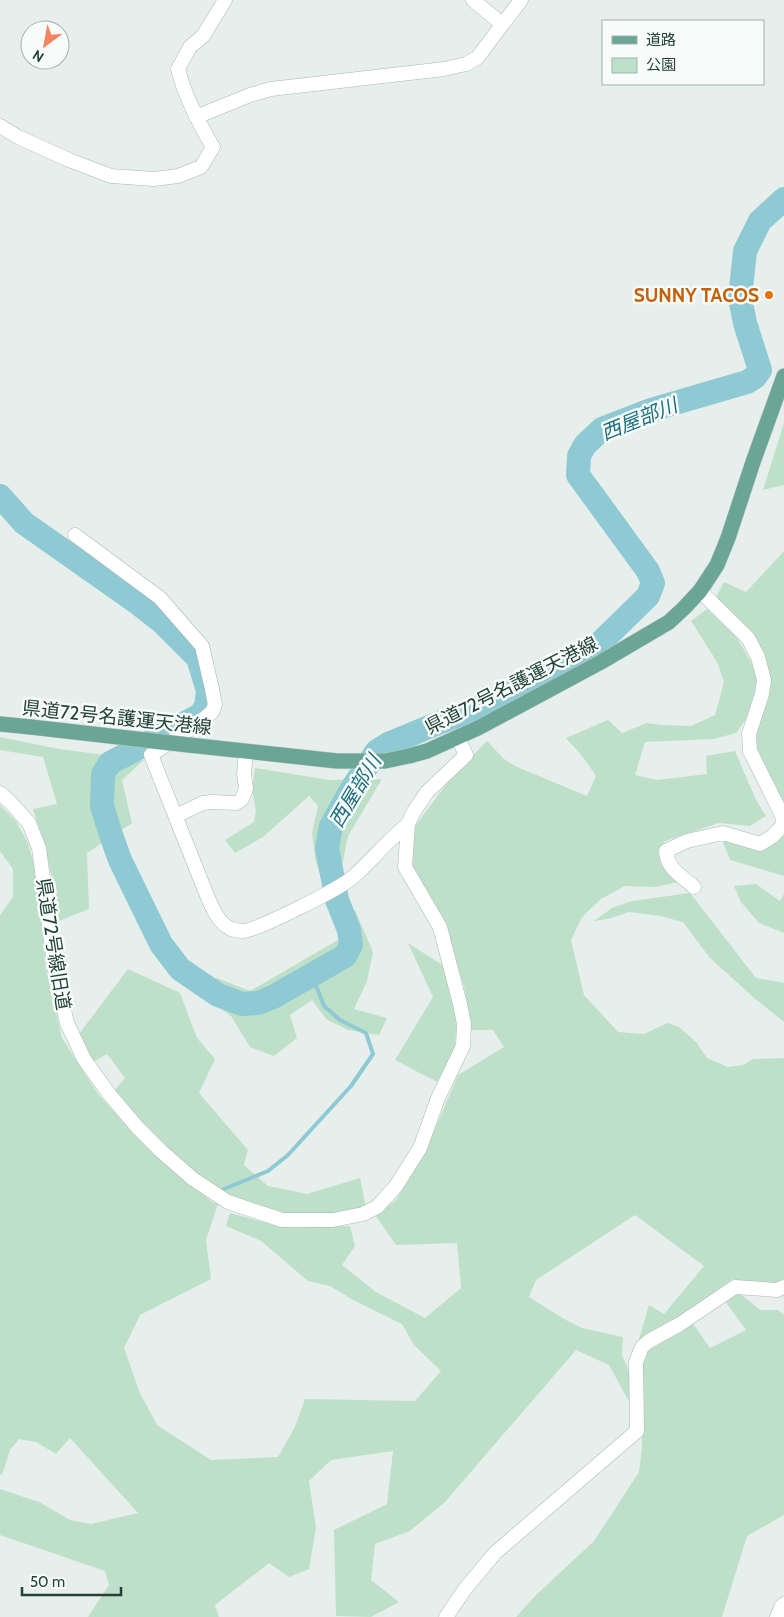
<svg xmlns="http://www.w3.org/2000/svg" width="784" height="1617" font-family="Cabin,'Noto Sans JP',sans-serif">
  <rect width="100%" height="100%" fill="#e6efeb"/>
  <!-- green -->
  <path fill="#bfe0c8" d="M 784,423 L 784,485 L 763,490 Z
    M 784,551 L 784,807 L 756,751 L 755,733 L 769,684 L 716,597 L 724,582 L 746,592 Z
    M 707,609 L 736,636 L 751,662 L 757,676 L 753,710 L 736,733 L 714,739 L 645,742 L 635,775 L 657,780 L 707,774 L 706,756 L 735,751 L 756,800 L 766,816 L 750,826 L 719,823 L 665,841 L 658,851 L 661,865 L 679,882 L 655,887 L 625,886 L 601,899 L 582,917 L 571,940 L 584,995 L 618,1032 L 644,1034 L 667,1023 L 679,1027 L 696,1042 L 707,1058 L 728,1067 L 743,1065 L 753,1059 L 784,1058 L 784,1279 C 770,1288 748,1282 733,1279 L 637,1346 L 649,1305 L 664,1314 L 704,1266 L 635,1215 L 536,1280 L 529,1297 L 564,1319 L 582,1328 L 623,1337 L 622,1355 L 630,1374 L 632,1407 L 609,1365 L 576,1350 L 445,1502 L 410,1531 L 375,1544 L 371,1580 L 399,1602 L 371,1617 L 336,1616 L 334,1530 L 387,1504 L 393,1451 L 331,1460 L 309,1481 L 316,1527 L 309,1569 L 289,1577 L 269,1563 L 215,1605 L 219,1617 L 88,1617 L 109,1585 L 105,1571 L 0,1535 L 0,1489 L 39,1502 L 70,1520 L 91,1524 L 138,1513 L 70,1438 L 56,1454 L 36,1442 L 19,1439 L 10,1450 L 2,1475 L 0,1474 L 0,915 L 13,897 L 13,869 L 0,851 L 0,805 L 16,821 L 28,843 L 38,879 L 46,969 L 62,1038 L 98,1094 L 143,1143 L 212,1202 L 218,1204 L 206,1240 L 211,1279 L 140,1315 L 124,1348 L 139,1391 L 157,1425 L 211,1460 L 278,1457 L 295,1427 L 305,1399 L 415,1401 L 441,1371 L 414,1345 L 402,1324 L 353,1300 L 330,1286 L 308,1281 L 261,1241 L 226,1226 L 230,1213 L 275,1225 L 293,1228 L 350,1226 L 355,1246 L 342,1265 L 376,1292 L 425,1318 L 461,1288 L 457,1243 L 396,1245 L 375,1215 L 396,1200 L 429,1143 L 458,1075 L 504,1047 L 493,1030 L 471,1030 L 465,990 L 447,930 L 412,865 L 414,827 L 452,777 L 487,741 L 504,759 L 517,767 L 587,796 L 596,776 L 583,757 L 566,738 L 608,720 L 622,733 L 647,723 L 660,725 L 691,726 L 715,715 L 724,682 L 717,662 L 691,621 Z
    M 0,737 L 59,749 L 144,760 L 122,780 L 132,823 L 87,853 L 89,909 L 59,921 C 55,881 45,847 33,809 L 57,804 L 43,757 L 0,750 Z
    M 255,768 L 330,780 L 382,779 L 348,836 L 342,866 L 322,882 L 315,858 L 312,833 L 318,806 L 309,796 L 263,837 L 235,853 L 225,840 L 254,822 L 256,811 L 252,790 Z
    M 784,829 L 784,876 L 730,860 L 722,840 L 762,849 Z
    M 756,884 L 780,901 L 784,894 L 784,933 L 759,923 L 741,902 L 734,886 Z
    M 690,893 L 756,978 L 784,983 L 784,1022 L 752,996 L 710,958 L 683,922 L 660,916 L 629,912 L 608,919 L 594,921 L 612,908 L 632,901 Z
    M 355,910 L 373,952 L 367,981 L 354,1009 L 387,1018 L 379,1035 L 348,1030 L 326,1019 L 312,1000 L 290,1015 L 297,1038 L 274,1056 L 250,1047 L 231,1016 L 200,994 L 217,978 L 250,991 L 343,937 L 337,913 Z
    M 408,943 L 444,966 L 457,1024 L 454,1051 L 437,1082 L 395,1060 L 433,997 Z
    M 128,969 L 180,993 L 197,1038 L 215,1059 L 199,1093 L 248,1150 L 244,1165 L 268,1186 L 307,1194 L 360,1178 L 366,1208 L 329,1214 L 284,1214 L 233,1197 L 200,1175 L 159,1141 L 114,1091 L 125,1078 L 107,1054 L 93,1062 L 79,1034 Z
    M 738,1292 L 760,1310 L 778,1310 L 784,1315 L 784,1515 L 747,1536 L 722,1617 L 516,1617 L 534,1597 L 594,1541 L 639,1472 L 642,1447 L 643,1365 L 648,1351 L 692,1322 L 710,1348 L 746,1330 L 725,1301 Z"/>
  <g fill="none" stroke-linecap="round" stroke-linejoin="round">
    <!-- stream -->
    <path stroke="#8ec9d4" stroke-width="4" d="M 224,1189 L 268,1171 L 288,1155 L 351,1086 L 373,1054 L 366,1033 L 340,1020 L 324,1006 L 312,975"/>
    <!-- river -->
    <path stroke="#8ec9d4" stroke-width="24" d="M 0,496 L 24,523 L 139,604 L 162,622 L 198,658 L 208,691 L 206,707 L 200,715 L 110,763 L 103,774 L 102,806 L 110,832 L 120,860 L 161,944 L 180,969 L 218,995 L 242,1004 L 258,1003 L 273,997 L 345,956 L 351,945 L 349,930 L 337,900 L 327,848 L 331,826 L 351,790 L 377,751 L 388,744 L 441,722 L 494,702 L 600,643 L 648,596 L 653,583 L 648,571 L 578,475 L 579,456 L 585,445 L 602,429 L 651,410 L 747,382 L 755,377 L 760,370 L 745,323 L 740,298 L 745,251 L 760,221 L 784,199"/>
    <defs>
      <path id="minor" d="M 473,0 L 502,24
        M 196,117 L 250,95 L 271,89 L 444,69 L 466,64 L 477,58 L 521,0
        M 0,126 L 18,137 L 69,160 L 111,176 L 154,179 L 178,176 L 201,167 L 213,147 C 198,122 185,97 178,69 L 190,47 L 203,36 L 225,0
        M 75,535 L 160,598 L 202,646 L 212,689 L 215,705 L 212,712 L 196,725 L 151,755 L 204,888 C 210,902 216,922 231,929 C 234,930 240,931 243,931 C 258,930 341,888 353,877 C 372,860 388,840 408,824
        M 0,793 L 10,802 L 29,823 L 39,848 L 55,970 L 67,1023 L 84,1059 L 109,1094 L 138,1128 L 161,1151 L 193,1179 L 228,1202 L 282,1220 L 333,1220 L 363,1214 L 377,1207 L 396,1186 L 420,1148 L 438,1098 L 463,1046 L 464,1024 L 460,1004 L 440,927 L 405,867 L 408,824 L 413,813 L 427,792 L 466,755 L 458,738
        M 176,816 L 203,803 L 211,802 L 237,803 L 241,800 L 244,794 L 246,788 L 244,774 L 246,751
        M 694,887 C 682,876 667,869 666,851 L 687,841 L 723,833 L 760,844 L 773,836 L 783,825 L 782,815 L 750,751 L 749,734 L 762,694 L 764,680 L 758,657 L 748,638 L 700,591
        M 446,1617 L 465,1589 L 495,1553 L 637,1431 L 636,1362 L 642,1347 L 649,1341 L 680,1324 L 735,1287 L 777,1290 L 784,1287
        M 777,1617 L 781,1607 L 784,1604"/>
      <path id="primary" d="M 0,724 L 31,727
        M 189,745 L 337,761 L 385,761 L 409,756 L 427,751 L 478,728 L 601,662 L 669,622 L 684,608 L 700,591 L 717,565 L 728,538 L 753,462 L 784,376"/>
    </defs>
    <!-- minor casing -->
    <use href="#minor" stroke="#a8b8b2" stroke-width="15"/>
    <!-- primary casing -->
    <use href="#primary" stroke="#c2cac8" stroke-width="16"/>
    <!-- minor -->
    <use href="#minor" stroke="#fff" stroke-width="14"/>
    <!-- primary -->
    <use href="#primary" stroke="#6aa596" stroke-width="15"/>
    <defs>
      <path id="primary-bridge" d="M 31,727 L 189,745"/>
    </defs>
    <!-- primary-bridge casing -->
    <use href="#primary-bridge" stroke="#c2cac8" stroke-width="16" stroke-linecap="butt"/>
    <!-- primary-bridge -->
    <use href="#primary-bridge" stroke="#6aa596" stroke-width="15"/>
  </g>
  <!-- markers -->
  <circle fill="#e8710a" stroke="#f7fbf9" stroke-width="2" cx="769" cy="295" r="5"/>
  <g text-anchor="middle" stroke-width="5" stroke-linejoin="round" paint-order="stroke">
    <!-- food labels -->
    <g font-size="19" font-weight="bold" fill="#c56008" stroke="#f7fbf9" text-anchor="end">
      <text x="759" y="302">SUNNY TACOS</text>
    </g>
    <!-- street labels -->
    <g font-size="19" fill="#24423a" stroke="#f7fbf9">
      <text transform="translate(511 685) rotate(-27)" y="7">県道72号名護運天港線</text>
      <text transform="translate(117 717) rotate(6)" y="7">県道72号名護運天港線</text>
      <text transform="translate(54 944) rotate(81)" y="7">県道72号線旧道</text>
    </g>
    <!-- water labels -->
    <g font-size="20" font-style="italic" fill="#1c6f80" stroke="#f7fbf9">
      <text transform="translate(639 419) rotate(-22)" y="7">西屋部川</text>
      <text transform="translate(355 791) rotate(-59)" y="7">西屋部川</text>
    </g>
  </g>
  <!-- legend -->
  <rect x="602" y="20" width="162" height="65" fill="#f7fbf9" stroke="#a3b1ad"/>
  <rect x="612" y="36" width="25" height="8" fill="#6aa596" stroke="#a3b1ad"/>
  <text x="646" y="45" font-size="15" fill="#24423a">道路</text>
  <rect x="612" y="58" width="25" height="15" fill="#bfe0c8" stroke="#a3b1ad"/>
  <text x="646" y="70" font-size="15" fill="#24423a">公園</text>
  <!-- north arrow -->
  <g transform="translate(45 45) rotate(212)"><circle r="24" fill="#f7fbf9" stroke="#a3b1ad"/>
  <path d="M0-4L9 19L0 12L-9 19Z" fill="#f4845f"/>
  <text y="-8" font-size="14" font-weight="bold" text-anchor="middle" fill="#24423a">N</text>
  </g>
  <!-- scale -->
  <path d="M22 1587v8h99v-8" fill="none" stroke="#24423a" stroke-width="2.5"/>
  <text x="30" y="1587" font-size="15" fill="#24423a" stroke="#f7fbf9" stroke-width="4" paint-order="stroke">50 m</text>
</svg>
